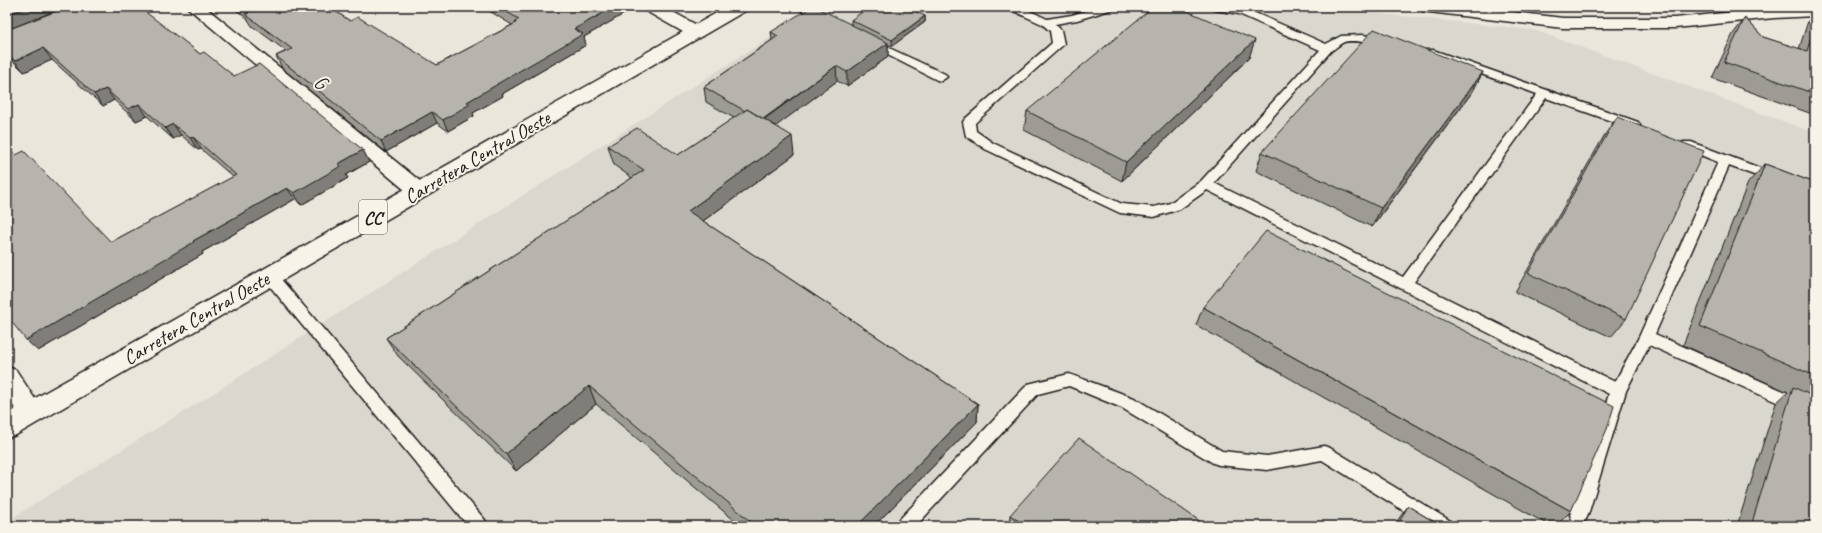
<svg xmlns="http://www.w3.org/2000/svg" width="1822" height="533" font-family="Caveat,sans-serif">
  <rect width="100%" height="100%" fill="#eae6dc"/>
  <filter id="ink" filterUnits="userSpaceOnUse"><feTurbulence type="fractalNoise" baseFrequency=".025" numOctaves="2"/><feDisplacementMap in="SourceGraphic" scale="8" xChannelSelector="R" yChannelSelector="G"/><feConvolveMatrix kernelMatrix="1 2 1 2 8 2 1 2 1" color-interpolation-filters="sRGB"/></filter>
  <g filter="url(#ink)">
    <!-- built -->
    <path fill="#dad7ce" d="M 818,7 L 1316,7 L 1534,30 L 1815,133 L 1815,526 L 7,526 L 7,521 L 214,393 Z"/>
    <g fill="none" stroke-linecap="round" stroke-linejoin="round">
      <defs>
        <path id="service" d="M 795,7 L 809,7 L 828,18 L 827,20 L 819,20 Z
          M 1008,7 L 1022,7 L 1047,19 L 1072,15 L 1098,7 L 1114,7 L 1113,9 L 1077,20 L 1055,24 L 1061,30 L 1064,44 L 1062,46 L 975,123 L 976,131 L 993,143 L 1122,204 L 1154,207 L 1170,203 L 1201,181 L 1320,50 L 1239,14 L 1215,10 L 1210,7 L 1237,7 L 1246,9 L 1326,44 L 1341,36 L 1362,35 L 1388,38 L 1390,40 C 1384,48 1355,38 1344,42 C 1339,44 1335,49 1331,51 L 1214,183 L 1403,277 L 1537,94 L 1425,54 L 1423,52 L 1425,50 L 1433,50 L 1638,122 L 1640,125 L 1638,128 L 1634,129 L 1546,98 L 1414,282 L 1615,382 L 1639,337 L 1718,162 L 1683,148 L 1681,145 L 1683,142 L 1691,142 L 1781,176 L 1782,179 L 1781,182 L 1776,183 L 1729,166 L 1655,334 L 1815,405 L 1815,419 L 1649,345 L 1626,391 L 1588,515 L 1585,521 L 1579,523 L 1573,521 L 1570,515 L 1609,394 L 1207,190 L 1180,209 L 1154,217 L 1120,213 L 985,149 L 966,136 L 963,122 L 965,119 L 1052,43 L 1050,31 L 1042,24 L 1009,9 Z
          M 872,40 L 945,74 L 947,77 L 941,81 L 937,80 L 868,45 L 866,43 Z
          M 269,270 L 274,271 L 485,520 L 488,526 L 468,526 L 264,279 L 262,275 L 264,271 Z
          M 1069,374 L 1134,398 L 1222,451 L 1267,456 L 1324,446 L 1330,448 L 1449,520 L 1452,526 L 1428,526 L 1322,460 L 1267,470 L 1219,465 L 1213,463 L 1122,408 L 1069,386 L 1038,394 L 916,526 L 896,526 L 899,520 L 1028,384 Z"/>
        <path id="minor" d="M 187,7 L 205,7 L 426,186 L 429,191 L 426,196 L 419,198 L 412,196 Z
          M 644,7 L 664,7 L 702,28 L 705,32 L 702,36 L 696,37 L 690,36 L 646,11 Z
          M 1421,7 L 1472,7 L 1563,18 L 1675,18 L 1774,8 L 1815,7 L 1815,16 L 1774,18 L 1675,28 L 1563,28 L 1429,12 L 1423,11 Z
          M 7,367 L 16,370 L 44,413 L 41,420 L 32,423 L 23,420 L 7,397 Z"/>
        <path id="primary" d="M 727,7 L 747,7 L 745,11 L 16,435 L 7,438 L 7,414 Z"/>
      </defs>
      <!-- service casing -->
      <use href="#service" stroke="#1c1c1c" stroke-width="3"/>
      <!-- minor casing -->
      <use href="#minor" stroke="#1c1c1c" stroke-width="3"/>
      <!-- primary casing -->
      <use href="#primary" stroke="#1c1c1c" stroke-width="3"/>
      <!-- service -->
      <use href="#service" fill="#f7f3e8" fill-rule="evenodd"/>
      <!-- minor -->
      <use href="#minor" fill="#f7f3e8" fill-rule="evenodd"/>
      <!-- primary -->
      <use href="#primary" fill="#f7f3e8" fill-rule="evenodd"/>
    </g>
    <!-- wall -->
    <path fill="#9d9b94" stroke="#1c1c1c" d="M 7,7 L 65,7 L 38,18 L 178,37 L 200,54 L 234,76 L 363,150 L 369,162 L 346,175 L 348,178 L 301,205 L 295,199 L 202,252 L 203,254 L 38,351 L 16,155 L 111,242 L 233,177 L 201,149 L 198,150 L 181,135 L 173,139 L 147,116 L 136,121 L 114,100 L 103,106 L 52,60 L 24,72 L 7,55 Z
      M 232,7 L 329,7 L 350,21 L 437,65 L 512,25 L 483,7 L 636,7 L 584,37 L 586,45 L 502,94 L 503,96 L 473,113 L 474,116 L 448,131 L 437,123 L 386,152 L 282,68 L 276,56 L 286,51 L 252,26 L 247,18 Z
      M 1815,12 L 1815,115 L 1712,78 L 1733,34 L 1745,18 L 1763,37 L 1799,49 L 1808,21 Z
      M 925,16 L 925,22 L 892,46 L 888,45 L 888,57 L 847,86 L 837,81 L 775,126 L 794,155 L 703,221 L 978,404 L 977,422 L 874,526 L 741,526 L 596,404 L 516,471 L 398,356 L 386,338 L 632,178 L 614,165 L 608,146 L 678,155 L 734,118 L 706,102 L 704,87 L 772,40 L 771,32 L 851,24 L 851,20 Z
      M 1249,58 L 1122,181 L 1024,130 L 1027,111 Z
      M 1483,72 L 1473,91 L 1372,227 L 1256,171 L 1262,152 Z
      M 1617,117 L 1626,319 L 1611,337 L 1515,292 L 1604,136 Z
      M 1765,164 L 1815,183 L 1815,435 L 1814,437 L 1815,526 L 1737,526 L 1776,403 L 1788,392 L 1683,345 L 1748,183 Z
      M 1203,307 L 1571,511 L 1556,526 L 1550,526 L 1196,325 Z
      M 1408,506 L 1441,526 L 1394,526 L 1397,521 Z
      M 1010,515 L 1207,526 L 1009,526 Z"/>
    <!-- shaded-wall -->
    <path fill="#7f7e78" stroke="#1c1c1c" d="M 28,7 L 65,7 L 7,30 L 7,15 Z
      M 614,7 L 636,7 L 584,37 L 586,45 L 502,94 L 503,96 L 473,113 L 474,116 L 448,131 L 443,120 L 467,102 L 497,84 L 574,29 Z
      M 925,16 L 925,22 L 892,46 L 892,40 Z
      M 1255,40 L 1249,58 L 1122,181 L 1126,162 Z
      M 888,43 L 888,57 L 847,86 L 847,72 Z
      M 43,48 L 52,60 L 24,72 L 15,61 Z
      M 836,66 L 837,81 L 764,135 L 762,121 Z
      M 1483,72 L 1473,91 L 1372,227 L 1381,208 Z
      M 106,89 L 114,100 L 103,106 L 94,94 Z
      M 139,104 L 147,116 L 136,121 L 128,109 Z
      M 432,112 L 437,123 L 386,152 L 381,141 Z
      M 173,124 L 181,135 L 173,139 L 165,128 Z
      M 792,136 L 794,155 L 692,229 L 688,211 Z
      M 193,137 L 201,149 L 198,150 L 190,138 Z
      M 363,150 L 369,162 L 346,175 L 348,178 L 301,205 L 294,193 L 338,164 Z
      M 287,188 L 295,199 L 202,252 L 203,254 L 38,351 L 26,340 L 193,241 Z
      M 589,386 L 596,404 L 516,471 L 506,454 Z
      M 978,404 L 977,422 L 874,526 L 857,526 Z"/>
    <!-- building -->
    <path fill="#b6b4ac" stroke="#1c1c1c" d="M 7,7 L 28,7 L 7,15 Z
      M 67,7 L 139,7 L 178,37 L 179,37 L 200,54 L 204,52 L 234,76 L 259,64 L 363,150 L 338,164 L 341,166 L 294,193 L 287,188 L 193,241 L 194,242 L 26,340 L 7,316 L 7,145 L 16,155 L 24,151 L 111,242 L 236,175 L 193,137 L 190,138 L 173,124 L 165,128 L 139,104 L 128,109 L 106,89 L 94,94 L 43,48 L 15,61 L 7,53 L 7,30 Z
      M 241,7 L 329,7 L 350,21 L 358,17 L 437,65 L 516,23 L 515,22 L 519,19 L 498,7 L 614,7 L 574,29 L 583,34 L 497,84 L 498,84 L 467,102 L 470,104 L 443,120 L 432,112 L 381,141 L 276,56 L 292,49 L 245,14 L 249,13 Z
      M 811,7 L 816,7 L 888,43 L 847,72 L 836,66 L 763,119 L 747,109 L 745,111 L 704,87 L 778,36 L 771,32 Z
      M 869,7 L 907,7 L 925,16 L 892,40 L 851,20 Z
      M 1153,7 L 1178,7 L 1255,40 L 1126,162 L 1027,111 Z
      M 1745,18 L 1763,37 L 1807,51 L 1815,23 L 1815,94 L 1724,62 Z
      M 1374,29 L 1483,72 L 1381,208 L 1262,152 Z
      M 747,109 L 792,136 L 688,211 L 978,404 L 857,526 L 756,526 L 589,386 L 506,454 L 386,338 L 644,170 L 608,146 L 637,128 L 678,155 Z
      M 1617,117 L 1704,151 L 1626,319 L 1528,273 Z
      M 1765,164 L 1815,183 L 1815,376 L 1700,326 Z
      M 1266,231 L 1614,406 L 1607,429 L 1571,511 L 1203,307 Z
      M 1793,387 L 1815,397 L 1815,435 L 1814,437 L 1815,437 L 1815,526 L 1751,526 Z
      M 1079,438 L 1207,526 L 1026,526 L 1010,515 Z
      M 1408,506 L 1441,526 L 1397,526 Z"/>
  </g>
  <g text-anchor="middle" stroke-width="4" stroke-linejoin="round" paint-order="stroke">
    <!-- shield labels -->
    <rect fill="#f7f3e8" stroke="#5e5c59" stroke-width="1" x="359" y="200" width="28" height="34" rx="3"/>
    <g font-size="19" font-weight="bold" fill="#1c1c1c">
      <text x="373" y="224">CC</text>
    </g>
    <!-- street labels -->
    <g font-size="20" fill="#1c1c1c" stroke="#f7f3e8">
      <text transform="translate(321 82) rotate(39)" y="7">G</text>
      <text transform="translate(477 157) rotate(-30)" y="7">Carretera Central Oeste</text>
      <text transform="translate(196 318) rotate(-30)" y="7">Carretera Central Oeste</text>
    </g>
  </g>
  <!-- margin -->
  <rect width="1822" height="533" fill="none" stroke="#f7f3e8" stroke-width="24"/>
  <rect x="12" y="12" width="1798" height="509" fill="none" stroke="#1c1c1c" stroke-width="1.5" filter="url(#ink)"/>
</svg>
